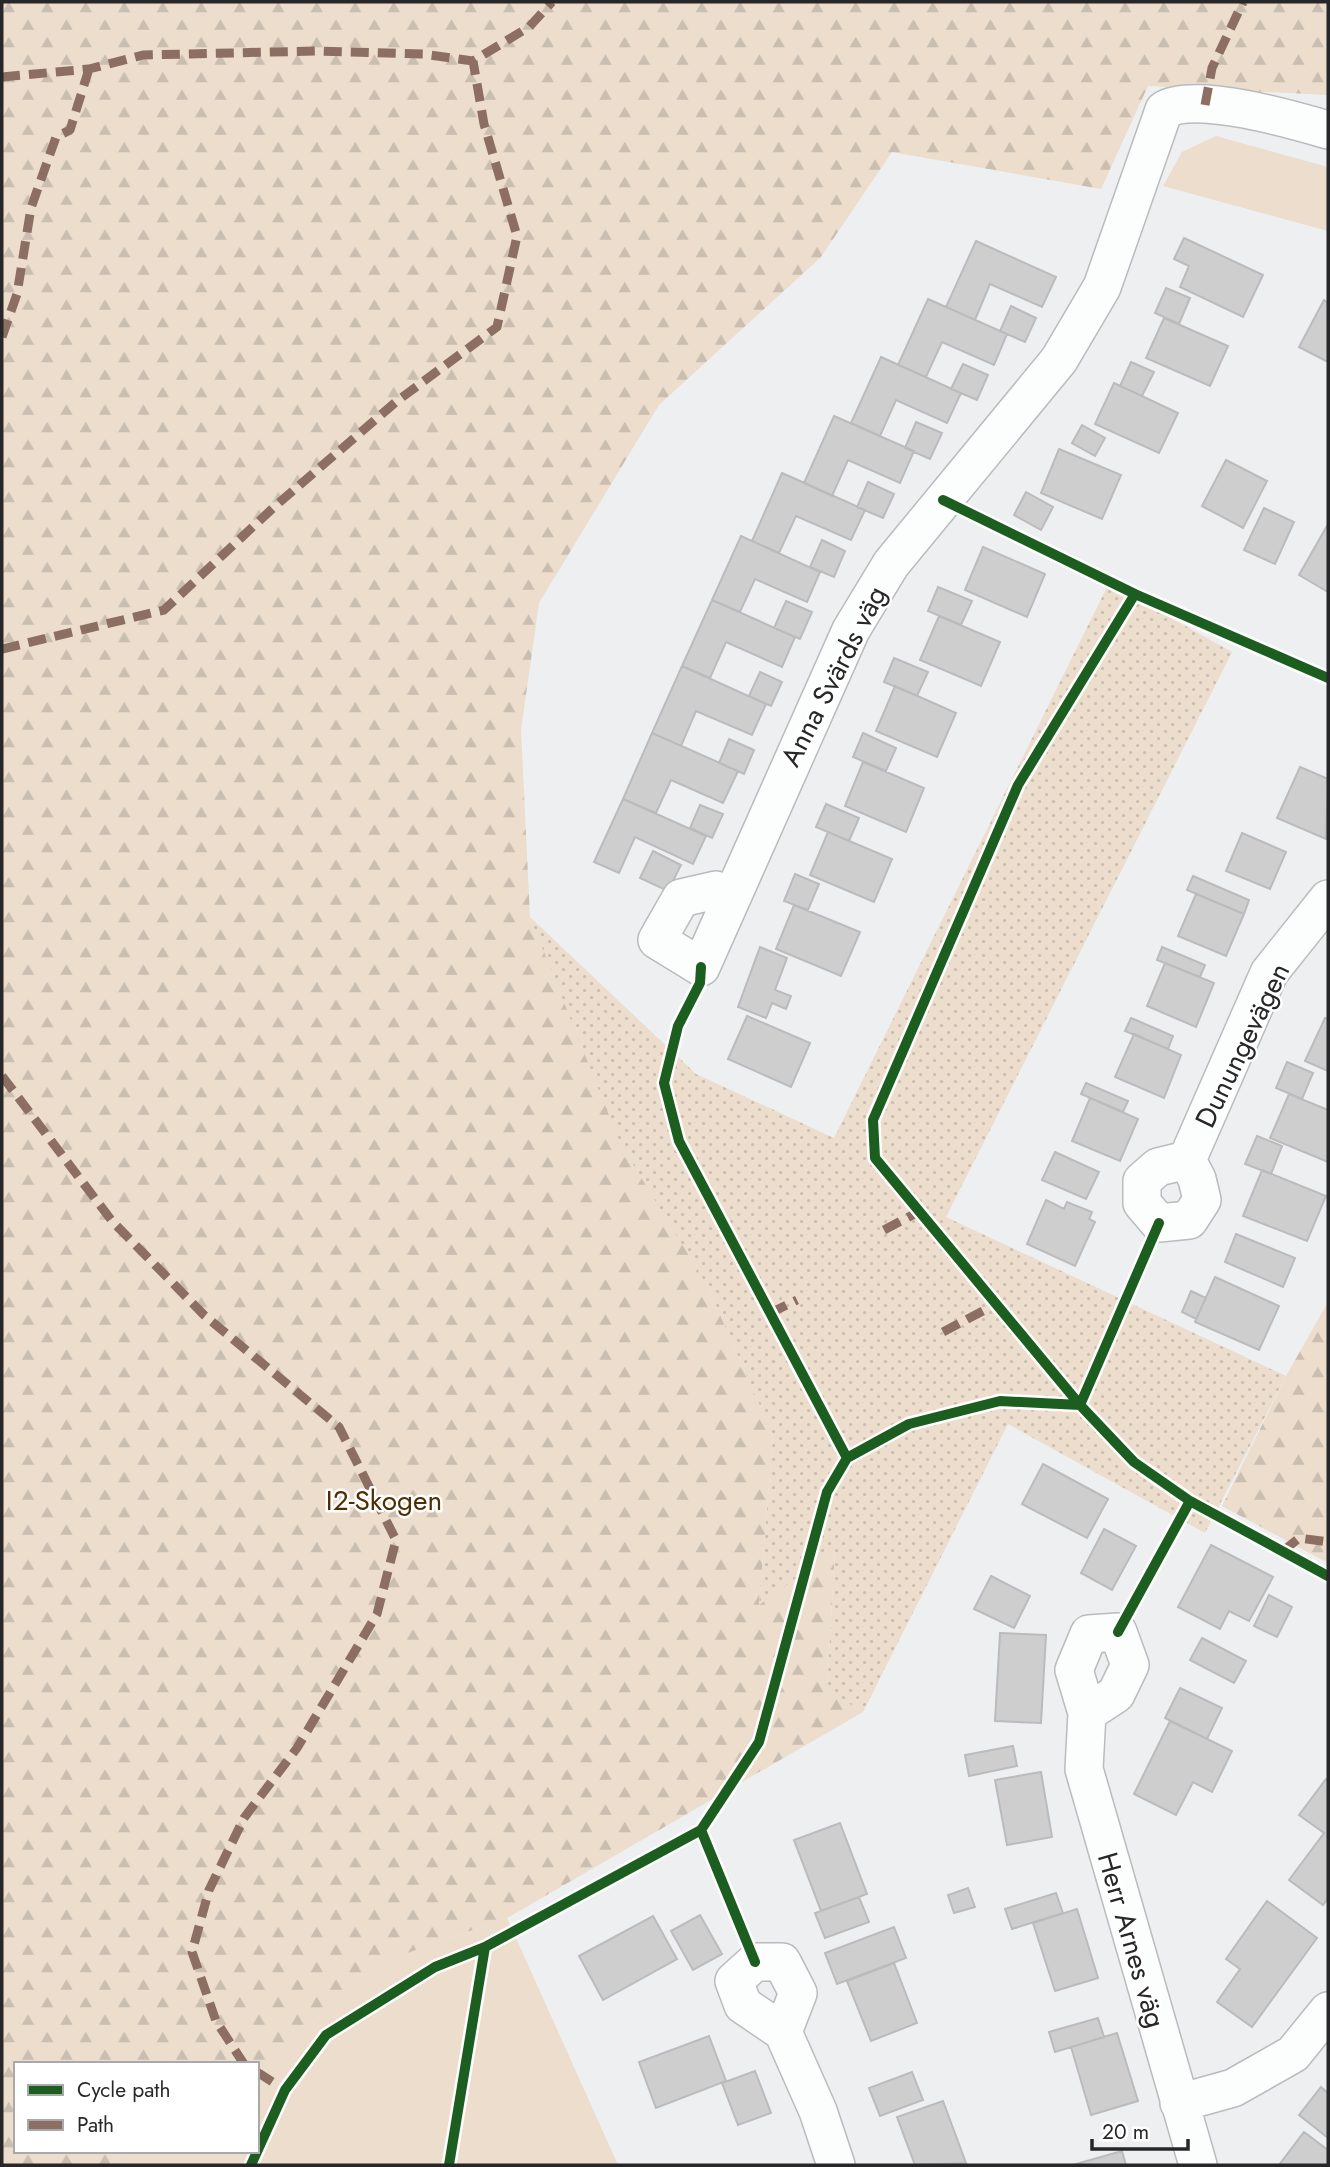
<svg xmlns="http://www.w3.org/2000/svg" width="1330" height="2167" font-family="Jost,sans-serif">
  <defs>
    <pattern id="forest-firs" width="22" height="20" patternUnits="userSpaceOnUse" patternTransform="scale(1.75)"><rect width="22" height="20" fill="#ecddcd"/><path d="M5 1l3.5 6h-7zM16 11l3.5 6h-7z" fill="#cabeb0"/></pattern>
    <pattern id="park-dots" width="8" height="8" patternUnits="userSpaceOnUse" patternTransform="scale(1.75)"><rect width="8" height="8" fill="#ecddcd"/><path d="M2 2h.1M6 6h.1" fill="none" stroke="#cabeb0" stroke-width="1.8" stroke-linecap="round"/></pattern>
  </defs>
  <rect width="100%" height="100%" fill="#eeeff1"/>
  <!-- green -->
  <path fill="#ecddcd" d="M 1216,136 L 1328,167 L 1328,231 L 1163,186 L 1182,152 Z
    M 507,1918 L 618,2165 L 107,2165 L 134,2151 L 257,2151 L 257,2078 L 308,2026 L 405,1954 Z"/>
  <!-- forest -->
  <path fill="url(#forest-firs)" d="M 2,2 L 1328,2 L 1328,95 L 1148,86 L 1101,189 L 892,152 L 821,257 L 659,405 L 539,603 L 521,730 L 530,917 L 708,1287 L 773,1436 L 759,1604 L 835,1549 L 827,1689 L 863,1712 L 507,1918 L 405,1954 L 308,2026 L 257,2078 L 257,2064 L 16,2064 L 16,2151 L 134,2151 L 107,2165 L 2,2165 Z
    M 1328,1302 L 1328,1563 L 1222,1506 L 1286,1376 Z"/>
  <!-- park -->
  <path fill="url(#park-dots)" d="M 1109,583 L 1232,652 L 946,1217 L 1286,1376 L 1205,1533 L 1008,1424 L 863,1712 L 827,1690 L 835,1550 L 759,1605 L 773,1436 L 708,1287 L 620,1143 L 530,917 L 696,1074 L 834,1138 Z"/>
  <!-- building -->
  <path fill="#cececf" stroke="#bbbbbd" stroke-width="2" d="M 1184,238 L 1263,275 L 1243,317 L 1180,287 L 1189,266 L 1174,259 Z
    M 976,241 L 1056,277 L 1042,307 L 990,284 L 975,320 L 946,307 Z
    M 1166,288 L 1190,298 L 1179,324 L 1155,313 Z
    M 928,299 L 1007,334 L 994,365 L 942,342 L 926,377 L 898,365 Z
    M 1324,300 L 1328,303 L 1328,362 L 1299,347 Z
    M 1011,306 L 1036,318 L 1025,342 L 1000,331 Z
    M 1164,318 L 1228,346 L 1210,386 L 1146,358 Z
    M 881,357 L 961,393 L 947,423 L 896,400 L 880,436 L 851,423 Z
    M 1131,362 L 1154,372 L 1142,396 L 1120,386 Z
    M 963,364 L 988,375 L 977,400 L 951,389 Z
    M 1114,383 L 1178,413 L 1159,453 L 1095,424 Z
    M 834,416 L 914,451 L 900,483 L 848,460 L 832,496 L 804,483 Z
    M 916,422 L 942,433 L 930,459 L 905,448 Z
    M 1082,425 L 1105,438 L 1095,456 L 1072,443 Z
    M 1059,449 L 1121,475 L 1102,519 L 1041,493 Z
    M 1226,460 L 1267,481 L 1243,528 L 1202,506 Z
    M 782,473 L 865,510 L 851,540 L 796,516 L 779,553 L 752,541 Z
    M 868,482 L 894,494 L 883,518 L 857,507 Z
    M 1026,492 L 1053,507 L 1041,530 L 1014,515 Z
    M 1264,508 L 1294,522 L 1275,564 L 1244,550 Z
    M 1327,526 L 1328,527 L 1328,592 L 1299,575 Z
    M 741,536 L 820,572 L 807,602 L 755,579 L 740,612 L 712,600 Z
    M 822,540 L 845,551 L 834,577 L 810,567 Z
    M 983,547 L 1045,574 L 1027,617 L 965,590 Z
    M 938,587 L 972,601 L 961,625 L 928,611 Z
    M 712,600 L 795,637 L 782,667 L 726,642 L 710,678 L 682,666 Z
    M 786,601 L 812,612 L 800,639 L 774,628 Z
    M 939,616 L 1000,642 L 981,686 L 920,660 Z
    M 894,658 L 928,672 L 917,696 L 884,682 Z
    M 682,666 L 766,704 L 752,735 L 696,711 L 681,746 L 652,733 Z
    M 760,672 L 782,682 L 771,706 L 749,696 Z
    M 895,686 L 956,713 L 937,757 L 876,731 Z
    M 652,733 L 738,771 L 723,803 L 671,780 L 656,813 L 623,799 Z
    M 863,733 L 896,748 L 886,771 L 853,757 Z
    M 729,739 L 754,750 L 744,774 L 719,763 Z
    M 863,762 L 924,788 L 906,832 L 845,806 Z
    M 1300,767 L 1328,779 L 1326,839 L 1277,818 Z
    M 623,799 L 706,836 L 693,864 L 635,837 L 619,873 L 594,862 Z
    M 826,804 L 859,818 L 849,841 L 816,827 Z
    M 700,805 L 723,814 L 712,838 L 690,828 Z
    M 828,832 L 892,859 L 874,902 L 810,875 Z
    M 1242,833 L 1286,852 L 1270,889 L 1226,871 Z
    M 653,851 L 681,865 L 668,891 L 640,878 Z
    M 795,874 L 819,884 L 808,910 L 784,901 Z
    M 1193,876 L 1249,900 L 1244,914 L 1187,890 Z
    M 1196,894 L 1244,914 L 1226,956 L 1178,936 Z
    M 794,905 L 860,932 L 841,976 L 776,949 Z
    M 760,947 L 787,958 L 775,990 L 791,996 L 786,1009 L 772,1003 L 766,1018 L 738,1007 Z
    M 1162,947 L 1205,965 L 1200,977 L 1157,960 Z
    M 1165,963 L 1214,983 L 1196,1027 L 1147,1006 Z
    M 747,1016 L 810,1043 L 791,1087 L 728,1059 Z
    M 1131,1018 L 1173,1036 L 1168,1049 L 1125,1031 Z
    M 1325,1018 L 1328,1019 L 1328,1071 L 1305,1061 Z
    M 1134,1034 L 1181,1055 L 1164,1098 L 1115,1077 Z
    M 1287,1062 L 1313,1073 L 1302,1099 L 1276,1088 Z
    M 1086,1083 L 1128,1101 L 1123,1112 L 1081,1094 Z
    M 1289,1094 L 1328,1110 L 1328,1162 L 1270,1138 Z
    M 1090,1098 L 1138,1119 L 1120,1161 L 1072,1141 Z
    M 1257,1136 L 1282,1146 L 1271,1174 L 1245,1164 Z
    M 1055,1152 L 1099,1172 L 1086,1199 L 1042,1180 Z
    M 1262,1170 L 1326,1196 L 1307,1241 L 1243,1216 Z
    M 1046,1200 L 1064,1209 L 1067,1202 L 1092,1212 L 1089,1219 L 1095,1222 L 1075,1266 L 1027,1244 Z
    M 1236,1234 L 1295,1258 L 1283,1287 L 1225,1262 Z
    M 1215,1277 L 1279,1306 L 1259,1350 L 1195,1322 Z
    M 1191,1291 L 1206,1298 L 1196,1319 L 1182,1312 Z
    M 1043,1464 L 1108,1499 L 1087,1538 L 1022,1504 Z
    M 1104,1529 L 1136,1546 L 1112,1590 L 1081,1573 Z
    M 1211,1545 L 1273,1577 L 1249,1621 L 1229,1611 L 1220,1629 L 1178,1607 Z
    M 991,1576 L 1030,1596 L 1014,1628 L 974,1609 Z
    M 1269,1595 L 1292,1607 L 1277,1637 L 1254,1626 Z
    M 1000,1633 L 1046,1635 L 1041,1723 L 995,1721 Z
    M 1202,1638 L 1246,1661 L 1234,1683 L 1190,1660 Z
    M 1180,1688 L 1222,1708 L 1207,1739 L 1165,1718 Z
    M 1170,1721 L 1232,1751 L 1212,1792 L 1193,1782 L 1176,1815 L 1134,1794 Z
    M 1013,1746 L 1017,1766 L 969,1776 L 965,1755 Z
    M 1041,1772 L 1052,1837 L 1007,1845 L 995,1780 Z
    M 1326,1779 L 1328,1781 L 1328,1898 L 1323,1905 L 1289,1880 L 1324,1833 L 1299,1815 Z
    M 840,1823 L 867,1894 L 821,1911 L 794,1840 Z
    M 968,1888 L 975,1907 L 954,1913 L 948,1895 Z
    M 1056,1893 L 1063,1913 L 1012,1929 L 1005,1909 Z
    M 859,1897 L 869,1922 L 825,1938 L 815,1913 Z
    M 1267,1901 L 1317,1938 L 1252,2027 L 1217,2002 L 1240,1969 L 1226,1959 Z
    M 1077,1909 L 1098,1978 L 1055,1991 L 1033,1923 Z
    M 700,1915 L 722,1954 L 693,1970 L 671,1931 Z
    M 653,1916 L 677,1959 L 603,2000 L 579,1956 Z
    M 894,1927 L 906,1958 L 837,1984 L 825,1953 Z
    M 894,1963 L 917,2023 L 871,2041 L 847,1981 Z
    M 1098,2018 L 1104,2037 L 1055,2052 L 1049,2032 Z
    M 1117,2033 L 1138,2101 L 1091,2115 L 1071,2047 Z
    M 709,2036 L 726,2081 L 656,2108 L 639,2062 Z
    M 755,2071 L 771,2113 L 738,2125 L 722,2083 Z
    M 912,2072 L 923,2100 L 880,2116 L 869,2088 Z
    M 1321,2087 L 1328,2093 L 1328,2138 L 1299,2115 Z
    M 943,2101 L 966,2163 L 915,2165 L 897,2117 Z
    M 1304,2132 L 1328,2150 L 1328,2165 L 1279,2165 Z
    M 1122,2151 L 1126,2165 L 1077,2165 L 1076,2164 Z"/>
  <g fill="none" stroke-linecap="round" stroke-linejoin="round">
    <defs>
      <path id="street" d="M 730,896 L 716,890 L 681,898 L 657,940 L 701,967 L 851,630 L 891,564 L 1059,360 L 1102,287 L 1164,110 C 1195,91 1294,120 1328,130
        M 1187,1160 L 1269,973 L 1328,899
        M 1187,1160 L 1197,1179 L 1202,1200 L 1189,1220 L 1159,1223 L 1142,1203 L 1142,1181 L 1158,1167 Z
        M 1087,1713 L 1116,1694 L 1130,1665 L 1118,1632 L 1089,1634 L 1074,1670 L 1087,1713 L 1084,1769 L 1198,2165
        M 783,2032 L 798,1993 L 782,1962 L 755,1962 L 734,1981 L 743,2005 L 783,2032 L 818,2111 L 836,2165
        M 1179,2103 L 1233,2088 L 1293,2054 L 1328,2011"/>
    </defs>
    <!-- street casing -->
    <use href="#street" stroke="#babbbc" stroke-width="40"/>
    <!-- street -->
    <use href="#street" stroke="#fcfdfd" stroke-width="37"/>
    <!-- quiet -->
    <path stroke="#8d6e63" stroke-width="9" stroke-dasharray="18 9" stroke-linecap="butt" d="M 2,77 L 89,69 L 143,55 L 315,51 L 423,54 L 473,61 L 529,27 L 552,2
      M 1205,105 L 1212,68 L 1243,2
      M 2,337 L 17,294 L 31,208 L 56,137 L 70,130 L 89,69
      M 2,649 L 164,610 L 273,508 L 397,401 L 497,327 L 517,236 L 484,124 L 473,61
      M 2,1076 L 112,1221 L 204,1315 L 339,1427 L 396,1540 L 377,1614 L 297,1748 L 244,1818 L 209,1890 L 192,1952 L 216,2021 L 244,2064
      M 884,1230 L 920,1211
      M 770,1313 L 797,1300
      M 943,1332 L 996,1304
      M 1283,1551 L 1299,1538 L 1328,1542
      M 257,2072 L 285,2090"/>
    <defs>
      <path id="cycleway" d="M 943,500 L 1135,594 L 1328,678
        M 1135,594 L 1018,785 L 873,1120 L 875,1158 L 1080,1405 L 1134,1462 L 1190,1501 L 1328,1576
        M 701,967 L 700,983 L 678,1026 L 664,1083 L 679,1141 L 847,1458
        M 1118,1632 L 1190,1501
        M 755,1962 L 701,1830 L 759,1742 L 827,1492 L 847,1458 L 909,1424 L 1000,1401 L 1080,1405 L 1159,1223
        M 251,2165 L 285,2090 L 326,2035 L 435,1967 L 485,1947 L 701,1830
        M 449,2165 L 485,1947"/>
    </defs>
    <!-- cycleway casing -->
    <use href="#cycleway" stroke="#fff" stroke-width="15"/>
    <!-- cycleway -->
    <use href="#cycleway" stroke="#1b5e20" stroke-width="10"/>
  </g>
  <g text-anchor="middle" stroke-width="5" stroke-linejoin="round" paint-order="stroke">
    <!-- street labels -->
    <g font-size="28" fill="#272729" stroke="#fff">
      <text transform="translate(833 676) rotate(-63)" y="10">Anna Svärds väg</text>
      <text transform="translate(1242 1045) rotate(-64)" y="10">Dunungevägen</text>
      <text transform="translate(1132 1940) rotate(74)" y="10">Herr Arnes väg</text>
    </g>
    <!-- park labels -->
    <g font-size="28" fill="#4e2f02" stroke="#fff">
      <text x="384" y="1510">I2-Skogen</text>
    </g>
  </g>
  <!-- border -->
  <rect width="1330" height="2167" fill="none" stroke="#272729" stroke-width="7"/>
  <!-- legend -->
  <rect x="14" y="2062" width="245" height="91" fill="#ffffff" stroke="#a9a9a9" stroke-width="2"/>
  <rect x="28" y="2085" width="35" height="10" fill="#1b5e20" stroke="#a9a9a9" stroke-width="2"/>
  <text x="77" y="2097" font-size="21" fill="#272729">Cycle path</text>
  <rect x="28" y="2120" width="35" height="10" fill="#8d6e63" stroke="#a9a9a9" stroke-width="2"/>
  <text x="77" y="2132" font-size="21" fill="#272729">Path</text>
  <!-- scale -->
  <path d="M1092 2139v10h96v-10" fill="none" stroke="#272729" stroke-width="3.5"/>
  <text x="1102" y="2139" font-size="21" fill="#272729" stroke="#ffffff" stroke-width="5" paint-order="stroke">20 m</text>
</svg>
